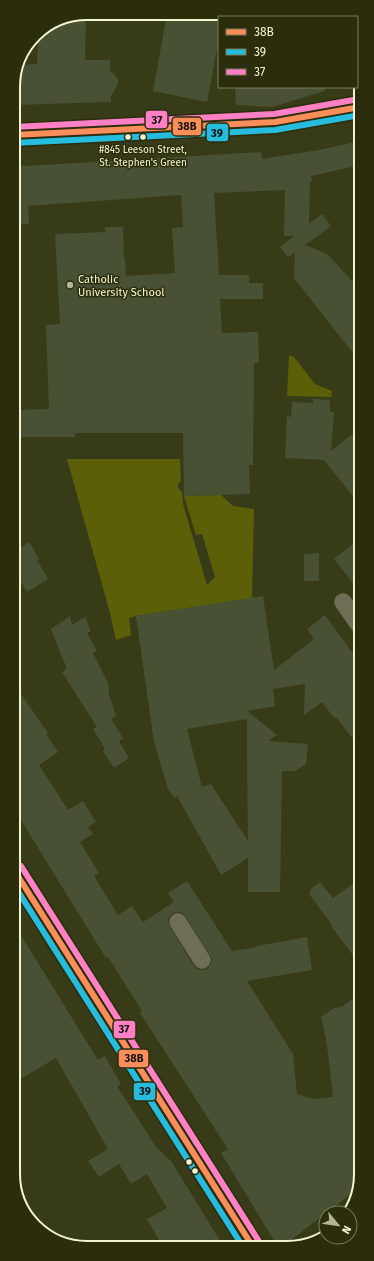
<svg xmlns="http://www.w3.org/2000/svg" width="374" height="1261" font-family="'Fira Sans',sans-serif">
  <rect width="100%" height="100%" fill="#383b18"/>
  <!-- green -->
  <path fill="#5b6008" d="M 289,355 L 294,357 L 315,384 L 332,391 L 331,397 L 287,396 Z
    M 67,459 L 180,459 L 181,482 L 178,483 L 178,488 L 182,492 L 183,504 L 207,585 L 215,577 L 202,534 L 196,535 L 184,496 L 221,495 L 233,506 L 254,509 L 252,598 L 136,616 L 129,618 L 131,635 L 116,640 L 110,613 Z"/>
  <!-- building -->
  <path fill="#495134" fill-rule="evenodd" d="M 86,13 L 85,60 L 110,60 L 110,71 L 115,75 L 118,80 L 117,86 L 111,96 L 111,102 L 13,105 L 13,82 L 21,65 L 37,64 L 38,33 L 59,19 Z
    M 167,14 L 219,14 L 219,38 L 207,102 L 153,91 Z
    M 235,87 L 325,87 L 325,91 L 272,107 L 236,105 Z
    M 360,141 L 360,165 L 311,176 L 312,181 L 310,182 L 309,224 L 322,214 L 331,226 L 305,245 L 327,254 L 360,289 L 360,362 L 294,278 L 295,252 L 288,257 L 280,247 L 294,236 L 284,236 L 285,190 L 214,193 L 219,275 L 249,275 L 249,283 L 263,283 L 263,299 L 220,299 L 222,333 L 258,332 L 259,363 L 254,363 L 253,465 L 249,465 L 250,494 L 184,496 L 183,433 L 75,433 L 75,437 L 14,437 L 14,410 L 49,409 L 46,325 L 60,324 L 55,234 L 105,232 L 105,227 L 123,227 L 124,258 L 125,258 L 126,276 L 175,273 L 172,228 L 183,227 L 181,195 L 28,206 L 29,224 L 13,225 L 13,166 L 26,166 L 261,152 L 262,159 L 319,150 Z
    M 313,399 L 330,400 L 330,412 L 334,412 L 331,451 L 360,428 L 360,505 L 324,460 L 285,458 L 287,416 L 291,417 L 292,402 L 313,403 Z
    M 360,538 L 360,592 L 334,559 Z
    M 29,542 L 39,559 L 37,560 L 48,579 L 27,592 L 14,570 L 14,552 Z
    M 319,553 L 319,581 L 304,581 L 304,554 Z
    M 263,596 L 274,670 L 314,639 L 307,629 L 325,615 L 360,663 L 360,745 L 348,733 L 336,717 L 334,718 L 322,702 L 304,715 L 305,684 L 273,689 L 275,706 L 247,711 L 277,735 L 268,741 L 308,744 L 306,764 L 295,771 L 282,771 L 280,892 L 248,892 L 248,858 L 221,875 L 177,796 L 174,798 L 168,789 L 154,742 L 136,616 ZM 247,719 L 247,756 L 248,841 L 211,784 L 202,787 L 187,729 Z
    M 70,616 L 72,625 L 85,617 L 91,631 L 87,633 L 97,651 L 93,653 L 108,683 L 109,694 L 116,716 L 111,719 L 123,738 L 119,741 L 129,758 L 114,768 L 103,751 L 105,749 L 93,729 L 97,727 L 62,672 L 67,669 L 51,629 Z
    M 14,684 L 48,733 L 46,734 L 58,752 L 39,765 L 68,810 L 83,801 L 96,822 L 88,827 L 93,834 L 80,842 L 99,873 L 94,876 L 118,915 L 132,906 L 143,922 L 174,902 L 168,893 L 187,881 L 232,951 L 257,947 L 257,946 L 307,937 L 312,970 L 247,981 L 293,1054 L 297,1094 L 313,1099 L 333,1097 L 327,1045 L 321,1017 L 334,1008 L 341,1007 L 361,993 L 361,1179 L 356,1190 L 282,1247 L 278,1247 L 221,1153 L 228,1149 L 140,1013 L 142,1011 L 108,957 L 106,958 L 14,809 ZM 178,912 L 183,913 L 186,917 L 210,955 L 212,959 L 211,964 L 207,969 L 202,970 L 197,969 L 194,966 L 170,927 L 168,922 L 169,917 L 173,913 Z
    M 361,878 L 361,966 L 331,926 L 332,925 L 309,894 L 312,888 L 320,882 L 333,898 Z
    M 14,924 L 98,1060 L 105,1056 L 121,1084 L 117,1086 L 156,1147 L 171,1161 L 224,1247 L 163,1247 L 147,1219 L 167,1208 L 147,1174 L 131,1184 L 119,1164 L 99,1177 L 88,1161 L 108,1149 L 56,1058 L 14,1083 Z"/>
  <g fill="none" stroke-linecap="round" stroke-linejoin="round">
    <defs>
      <path id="minor" d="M 343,602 L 360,626
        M 178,922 L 202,960"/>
      <path id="secondary" d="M 13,135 L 144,128 L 275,122 L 360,107
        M 14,870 L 253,1247"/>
    </defs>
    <!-- minor casing -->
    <use href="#minor" stroke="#52543a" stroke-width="18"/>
    <!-- secondary casing -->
    <use href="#secondary" stroke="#52543a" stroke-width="23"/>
    <!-- minor -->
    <use href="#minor" stroke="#6d6e53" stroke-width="17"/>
    <!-- secondary -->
    <use href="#secondary" stroke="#6d6e53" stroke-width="22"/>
    <defs>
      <path id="bus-1" d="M 13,135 L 275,122 L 360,107
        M 14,870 L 253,1247"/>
      <path id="bus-2" d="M 13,143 L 275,130 L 360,115
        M 14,885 L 243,1247"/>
      <path id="bus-3" d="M 13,127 L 274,114 L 359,99
        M 21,866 L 260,1243"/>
    </defs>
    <!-- bus-1 casing -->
    <use href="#bus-1" stroke="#2b2d0d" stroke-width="9"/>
    <!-- bus-2 casing -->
    <use href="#bus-2" stroke="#2b2d0d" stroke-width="9"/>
    <!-- bus-3 casing -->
    <use href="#bus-3" stroke="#2b2d0d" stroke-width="9"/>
    <!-- bus-1 -->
    <use href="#bus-1" stroke="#fa8e5a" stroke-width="6"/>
    <!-- bus-2 -->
    <use href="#bus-2" stroke="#26bcdd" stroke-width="6"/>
    <!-- bus-3 -->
    <use href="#bus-3" stroke="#ff80c5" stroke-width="6"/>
  </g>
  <!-- markers -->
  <g fill="#f2f6d0" stroke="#2b2d0d" stroke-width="1.5">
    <circle cx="128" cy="137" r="3.5"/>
    <circle cx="143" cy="137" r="3.5"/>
    <circle cx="189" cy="1162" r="3.5"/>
    <circle cx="195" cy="1171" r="3.5"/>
  </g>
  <circle fill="#b1b590" stroke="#2b2d0d" stroke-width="1.5" cx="70" cy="285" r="4"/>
  <g text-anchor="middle" stroke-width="3" stroke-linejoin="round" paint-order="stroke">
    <!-- bus labels -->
    <g font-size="10" fill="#f2f6d0" stroke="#2b2d0d">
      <text x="143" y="153">#845 Leeson Street,<tspan x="143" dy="13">St. Stephen's Green</tspan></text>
    </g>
    <!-- poi labels -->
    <g font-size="11" fill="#f2f6d0" stroke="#2b2d0d" text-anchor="start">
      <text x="78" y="283">Catholic<tspan x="78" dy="13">University School</tspan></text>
    </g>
  </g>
  <!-- crop -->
  <path d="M0 0H374V1261H0ZM87 20H287A67 67 0 0 1 354 87V1174A67 67 0 0 1 287 1241H87A67 67 0 0 1 20 1174V87A67 67 0 0 1 87 20Z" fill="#2b2d0d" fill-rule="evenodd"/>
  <path fill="none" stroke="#f2f6d0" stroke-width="2" d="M87 20H287A67 67 0 0 1 354 87V1174A67 67 0 0 1 287 1241H87A67 67 0 0 1 20 1174V87A67 67 0 0 1 87 20Z"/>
  <g stroke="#2b2d0d" stroke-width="1.5">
    <rect x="145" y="110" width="23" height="19" rx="4" fill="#ff80c5"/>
    <rect x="172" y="117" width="30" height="19" rx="4" fill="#fa8e5a"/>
    <rect x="206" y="123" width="23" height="19" rx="4" fill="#26bcdd"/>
    <rect x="113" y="1020" width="23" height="19" rx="4" fill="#ff80c5"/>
    <rect x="118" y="1049" width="31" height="19" rx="4" fill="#fa8e5a"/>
    <rect x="133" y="1082" width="23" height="19" rx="4" fill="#26bcdd"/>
  </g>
  <g font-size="11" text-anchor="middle" font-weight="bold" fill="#111">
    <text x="157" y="124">37</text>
    <text x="187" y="130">38B</text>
    <text x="217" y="137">39</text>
    <text x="124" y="1033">37</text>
    <text x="134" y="1062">38B</text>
    <text x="145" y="1095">39</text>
  </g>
  <!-- legend -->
  <rect x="218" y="16" width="140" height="72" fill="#2b2d0d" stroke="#7b7d5b"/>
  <rect x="226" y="29" width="20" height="6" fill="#fa8e5a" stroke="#7b7d5b"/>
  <text x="254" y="36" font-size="12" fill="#f2f6d0">38B</text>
  <rect x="226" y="49" width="20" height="6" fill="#26bcdd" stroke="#7b7d5b"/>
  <text x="254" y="56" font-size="12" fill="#f2f6d0">39</text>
  <rect x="226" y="69" width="20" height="6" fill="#ff80c5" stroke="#7b7d5b"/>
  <text x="254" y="76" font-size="12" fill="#f2f6d0">37</text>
  <!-- north arrow -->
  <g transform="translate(338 1225) rotate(119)"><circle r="19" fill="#2b2d0d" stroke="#7b7d5b"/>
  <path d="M0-3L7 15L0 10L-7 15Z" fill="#b1b590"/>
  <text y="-6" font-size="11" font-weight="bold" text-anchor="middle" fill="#f2f6d0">N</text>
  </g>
</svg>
